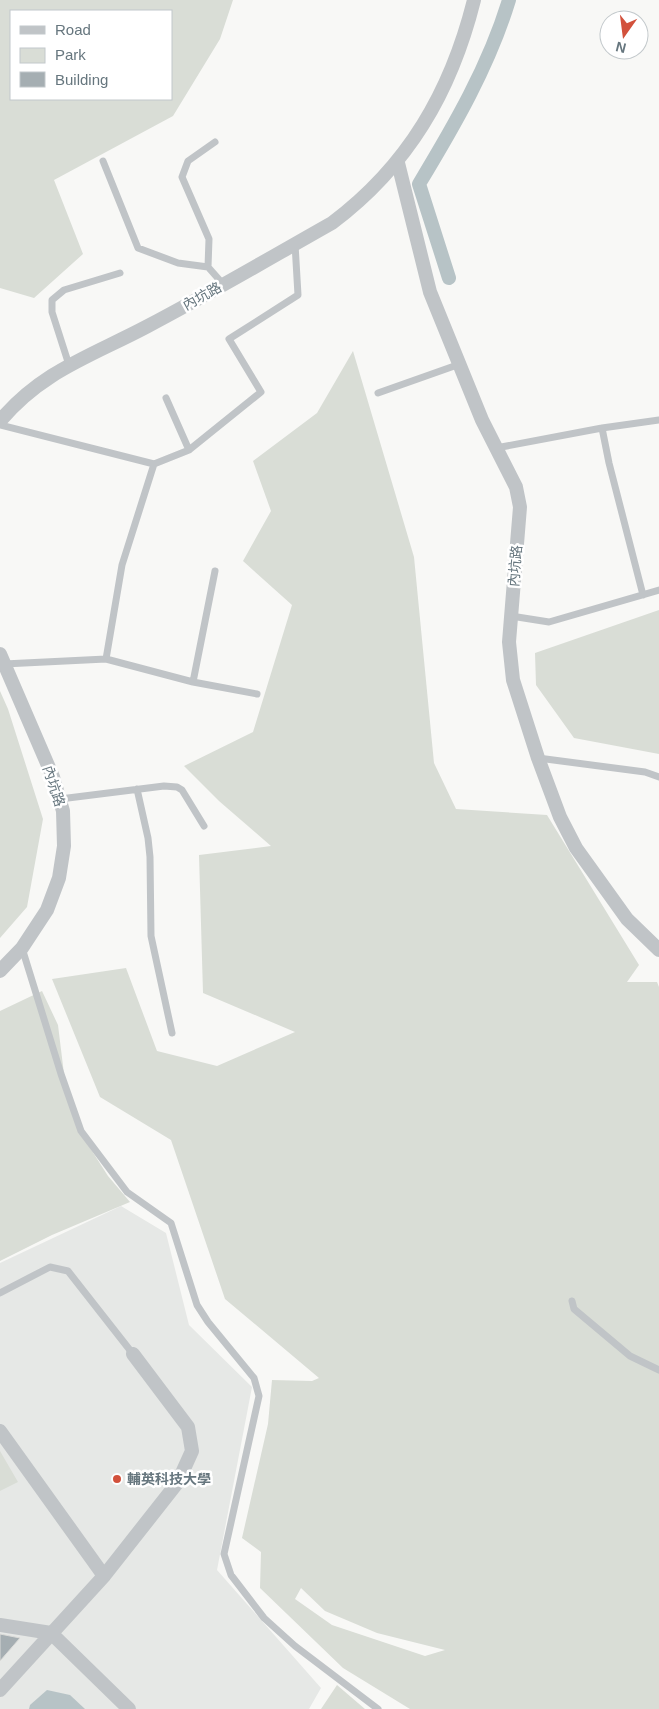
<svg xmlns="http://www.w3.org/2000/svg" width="659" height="1709" font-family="Helvetica,'Noto Sans TC',sans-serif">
  <rect width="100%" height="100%" fill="#f8f8f6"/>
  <!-- built -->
  <path fill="#e6e8e6" d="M 121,1206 L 166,1233 L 189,1325 L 252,1387 L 217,1570 L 321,1688 L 309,1709 L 0,1709 L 0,1263 Z"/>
  <!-- green -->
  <path fill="#d9ddd6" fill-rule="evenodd" d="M 0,0 L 233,0 L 220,39 L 173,116 L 54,180 L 83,254 L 34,298 L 0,288 ZM 11,11 L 171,11 L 171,99 L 11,99 Z
    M 353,351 L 414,557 L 434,763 L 456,809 L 547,815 L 639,965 L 627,982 L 657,982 L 659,987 L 659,1709 L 410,1709 L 343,1668 L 260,1588 L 261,1552 L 242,1538 L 268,1424 L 272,1380 L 312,1381 L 319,1378 L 225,1299 L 171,1140 L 100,1097 L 52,979 L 126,968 L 157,1051 L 217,1066 L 295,1032 L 203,993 L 199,855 L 271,846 L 219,801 L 184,766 L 253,732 L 292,605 L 243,561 L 271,511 L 253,461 L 317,413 ZM 301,1588 L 325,1611 L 377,1633 L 445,1650 L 425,1656 L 332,1625 L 295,1599 Z
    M 659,610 L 659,754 L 574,738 L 536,685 L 535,653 Z
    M 0,691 L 8,709 L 43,819 L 27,907 L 0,938 Z
    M 42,991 L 58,1025 L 64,1074 L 83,1137 L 108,1176 L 130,1202 L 52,1235 L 0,1261 L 0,1011 Z
    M 0,1451 L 18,1482 L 0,1491 Z
    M 337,1685 L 365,1709 L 321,1709 Z"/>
  <!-- water -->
  <path fill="#b7c3c6" d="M 47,1690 L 70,1695 L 85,1709 L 29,1709 L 30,1705 Z"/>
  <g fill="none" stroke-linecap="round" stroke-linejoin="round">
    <!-- canal -->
    <path stroke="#b7c3c6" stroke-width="14" d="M 449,278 L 419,184 C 454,126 489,66 509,0"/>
  </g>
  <!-- building -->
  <path fill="#a5aeb2" stroke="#dadad8" d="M 0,1634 L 20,1638 L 0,1661 Z"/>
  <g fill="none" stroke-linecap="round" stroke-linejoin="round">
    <!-- lane -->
    <path stroke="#c0c4c7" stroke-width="7" d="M 215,142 L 188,161 L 182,177 L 209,239 L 208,267 L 223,284
      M 103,161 L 138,248 L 178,263 L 208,267
      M 69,365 L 52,312 L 52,300 L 64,290 L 120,273
      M 378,393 L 460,364
      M 166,398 L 189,450
      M 0,425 L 154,464
      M 602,428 L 609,463 L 643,595
      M 496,448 L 602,428 L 659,420
      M 511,616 L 549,622 L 659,590
      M 106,659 L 122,565 L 154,464 L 189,450 L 261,392 L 229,339 L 298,295 L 295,244
      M 4,664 L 106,659 L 193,682 L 257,694
      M 193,682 L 215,571
      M 538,758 L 645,772 L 659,777
      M 137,789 L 148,838 L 150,857 L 151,936 L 172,1033
      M 60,799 L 164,786 L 177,787 L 182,790 L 204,826
      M 22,948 L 61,1074 L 81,1131 L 127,1192 L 171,1223 L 197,1305 L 208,1322 L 254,1378 L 259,1396 L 224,1554 L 231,1575 L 264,1618 L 295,1646 L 378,1709
      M 0,1293 L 50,1267 L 68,1271 L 133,1354
      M 572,1301 L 574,1309 L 630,1356 L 659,1370"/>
    <!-- street -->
    <path stroke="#c0c4c7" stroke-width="14" d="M 398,163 L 430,292 L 482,420 L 516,487 L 520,507 L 509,642 L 513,680 L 538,758 L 560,817 L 576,848 L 627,919 L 659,950
      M 0,421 C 42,371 91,356 146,327 C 209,294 270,258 332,223 C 408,166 451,92 474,0
      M 0,654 L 53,777 L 63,811 L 64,846 L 59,878 L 47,910 L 22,948 L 0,971
      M 0,1431 L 104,1576
      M 0,1625 L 51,1633 L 129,1709
      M 0,1690 L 104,1576 L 178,1482 L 192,1451 L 188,1427 L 133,1354"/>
  </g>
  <!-- markers -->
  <circle fill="#d2513c" stroke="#fff" stroke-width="2" cx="117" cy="1479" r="5"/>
  <g text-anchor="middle" stroke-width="5" stroke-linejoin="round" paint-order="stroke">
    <!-- street labels -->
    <g font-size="14" fill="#66767e" stroke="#fff">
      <text transform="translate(202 296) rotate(-29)" y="5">內坑路</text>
      <text transform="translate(515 566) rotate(-85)" y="5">內坑路</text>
      <text transform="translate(54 786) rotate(72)" y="5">內坑路</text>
    </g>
    <!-- poi labels -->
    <g font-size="14" font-weight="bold" fill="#66767e" stroke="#fff" text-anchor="start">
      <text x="127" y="1484">輔英科技大學</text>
    </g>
  </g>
  <!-- legend -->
  <rect x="10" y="10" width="162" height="90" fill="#ffffff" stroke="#c2c8cb"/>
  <rect x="20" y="26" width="25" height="8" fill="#c0c4c7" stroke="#c2c8cb"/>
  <text x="55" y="35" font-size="15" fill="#66767e">Road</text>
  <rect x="20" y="48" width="25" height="15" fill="#d9ddd6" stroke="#c2c8cb"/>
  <text x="55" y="60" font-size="15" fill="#66767e">Park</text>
  <rect x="20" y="72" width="25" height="15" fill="#a5aeb2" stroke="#c2c8cb"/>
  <text x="55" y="85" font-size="15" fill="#66767e">Building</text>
  <!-- north arrow -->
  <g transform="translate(624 35) rotate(194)"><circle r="24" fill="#ffffff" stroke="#c2c8cb"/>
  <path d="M0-4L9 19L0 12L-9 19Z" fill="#d2513c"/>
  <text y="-8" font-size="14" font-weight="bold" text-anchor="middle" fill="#66767e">N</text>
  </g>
</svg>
